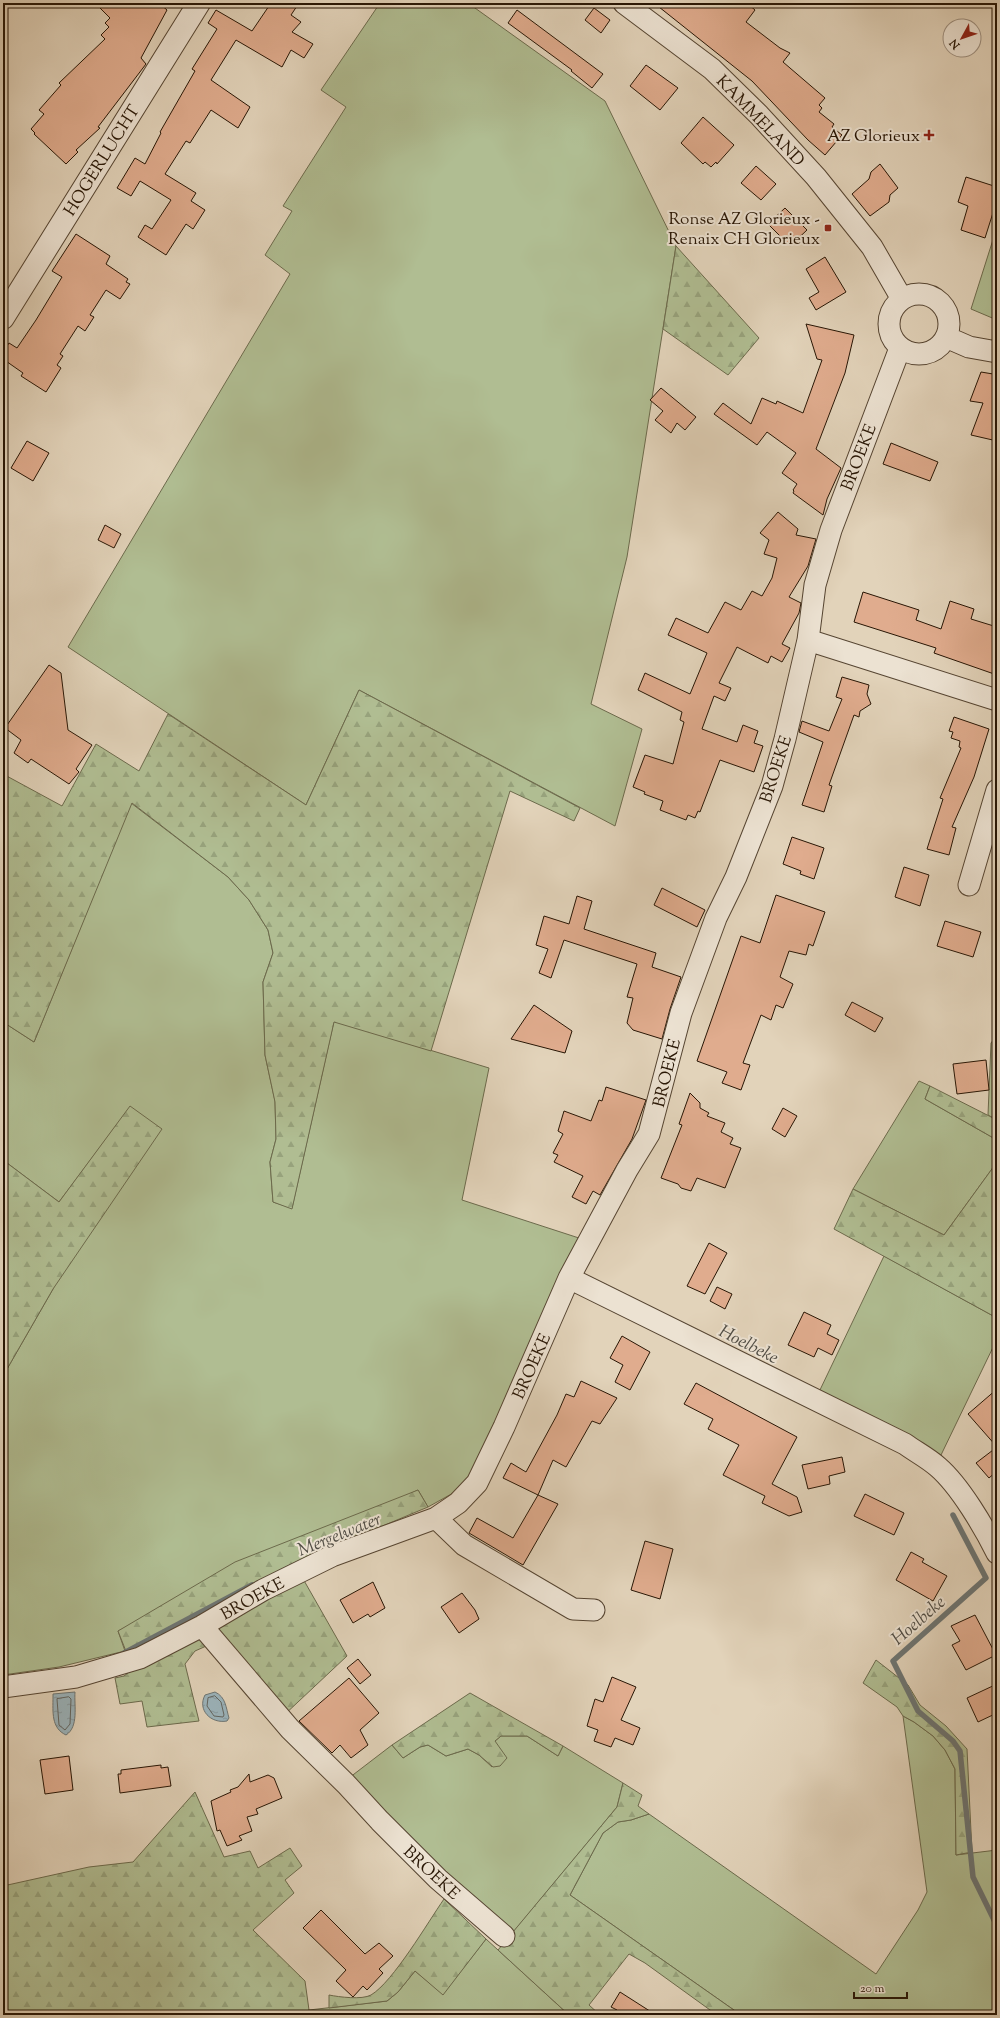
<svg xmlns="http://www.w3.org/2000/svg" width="1000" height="2018" font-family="'Sorts Mill Goudy',serif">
  <defs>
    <pattern id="forest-firs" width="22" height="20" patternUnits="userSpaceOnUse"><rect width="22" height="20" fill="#b0bd92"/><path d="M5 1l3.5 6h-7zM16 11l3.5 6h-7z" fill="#97a27c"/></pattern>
    <pattern id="water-ripples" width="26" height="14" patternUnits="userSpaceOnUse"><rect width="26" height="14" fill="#9bb4bc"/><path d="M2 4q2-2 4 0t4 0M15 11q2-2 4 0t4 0" fill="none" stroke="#869aa0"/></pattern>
  </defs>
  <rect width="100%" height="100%" fill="#e2d3ba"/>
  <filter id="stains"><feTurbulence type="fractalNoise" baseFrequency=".005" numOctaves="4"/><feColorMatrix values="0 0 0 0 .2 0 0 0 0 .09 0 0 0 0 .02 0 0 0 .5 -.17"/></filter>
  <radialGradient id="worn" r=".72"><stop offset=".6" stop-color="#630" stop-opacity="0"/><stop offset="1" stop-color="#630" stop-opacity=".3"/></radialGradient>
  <!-- green -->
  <path fill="#b0bd92" stroke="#6c6a4c" d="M 380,3 L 468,3 L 605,101 L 676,246 L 627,557 L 591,704 L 642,729 L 615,826 L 359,690 L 306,805 L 68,647 L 290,274 L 265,255 L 292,211 L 283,206 L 346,107 L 321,90 Z
    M 997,227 L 997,320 L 971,309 Z
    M 131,803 L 228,877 L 249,900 L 268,930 L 273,953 L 263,982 L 265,1055 L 275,1101 L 276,1139 L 270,1162 L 273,1202 L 292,1208 L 334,1021 L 489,1068 L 462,1200 L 582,1239 L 473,1471 L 455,1492 L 428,1507 L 418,1490 L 118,1631 L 125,1651 L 59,1667 L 3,1675 L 3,1376 L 53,1289 L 130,1107 L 59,1202 L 3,1160 L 3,1022 L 34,1042 Z
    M 997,1035 L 997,1120 L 988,1115 L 991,1043 Z
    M 919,1081 L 930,1086 L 925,1099 L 997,1140 L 997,1162 L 944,1235 L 853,1189 Z
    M 884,1256 L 997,1318 L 997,1339 L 941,1455 L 819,1392 Z
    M 903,1716 L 914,1722 L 933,1736 L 945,1750 L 955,1769 L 956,1855 L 997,1850 L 997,2015 L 741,2015 L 570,1895 L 603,1833 L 618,1822 L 631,1820 L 649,1814 L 876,1974 L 918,1910 L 927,1892 Z
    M 501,1736 L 527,1736 L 558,1756 L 563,1746 L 623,1783 L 617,1807 L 510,1936 L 345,1781 L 392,1745 L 403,1758 L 420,1747 L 428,1745 L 446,1756 L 468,1749 L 479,1755 L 492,1767 L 495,1741 Z
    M 486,1939 L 569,2015 L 298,2015 L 309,2010 L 387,2001 L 398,1992 L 415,1971 L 443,1994 Z"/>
  <!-- forest -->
  <path fill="url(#forest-firs)" stroke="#6c6a4c" d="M 676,246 L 759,338 L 728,375 L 663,329 Z
    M 359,690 L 580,808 L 574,821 L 510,791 L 431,1051 L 334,1022 L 292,1209 L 273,1202 L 270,1162 L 276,1139 L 275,1102 L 265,1055 L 263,982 L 273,953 L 268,930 L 249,900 L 228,877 L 132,803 L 34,1042 L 3,1022 L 3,774 L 62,806 L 96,744 L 139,771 L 168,714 L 306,805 Z
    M 930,1086 L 997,1120 L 997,1140 L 925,1099 Z
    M 130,1106 L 162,1129 L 53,1289 L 3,1376 L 3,1160 L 59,1202 Z
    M 997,1162 L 997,1318 L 834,1229 L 853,1189 L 944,1235 Z
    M 418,1490 L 428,1507 L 294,1563 L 347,1656 L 282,1717 L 220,1640 L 195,1651 L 185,1664 L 199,1721 L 147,1727 L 142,1701 L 120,1704 L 115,1678 L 124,1676 L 133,1669 L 118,1631 L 235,1562 Z
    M 876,1660 L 908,1685 L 920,1705 L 946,1726 L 967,1749 L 972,1852 L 956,1855 L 955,1769 L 945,1750 L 933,1736 L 914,1722 L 903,1716 L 897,1707 L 863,1683 Z
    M 470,1693 L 563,1746 L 558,1756 L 527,1736 L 501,1736 L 495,1741 L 507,1758 L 500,1766 L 493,1767 L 479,1755 L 468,1749 L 446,1756 L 428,1745 L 420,1747 L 403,1758 L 392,1745 Z
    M 623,1783 L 642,1795 L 638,1806 L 649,1814 L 631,1820 L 618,1822 L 603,1833 L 570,1895 L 741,2015 L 717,2015 L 645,1963 L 629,1954 L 589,2005 L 600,2015 L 569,2015 L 498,1950 L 617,1807 Z
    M 195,1792 L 224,1857 L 250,1851 L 258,1868 L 290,1848 L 302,1866 L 285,1880 L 294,1893 L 253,1930 L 305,1981 L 309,2010 L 298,2015 L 3,2015 L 3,1886 L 89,1867 L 133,1862 Z
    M 444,1899 L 486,1939 L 443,1995 L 415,1971 L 398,1992 L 387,2001 L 329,2008 L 329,1995 C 339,1997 362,2000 371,1995 C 393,1982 428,1922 444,1899 Z"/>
  <!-- water -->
  <path fill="url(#water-ripples)" stroke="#6d7573" d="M 75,1692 C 74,1705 79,1727 66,1735 C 51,1728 53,1712 53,1697 L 53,1694 Z
    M 215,1692 C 226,1697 226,1708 229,1718 L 227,1721 C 211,1724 197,1710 205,1695 Z"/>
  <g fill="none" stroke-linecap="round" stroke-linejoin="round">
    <!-- shore -->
    <path stroke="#626560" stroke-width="1" d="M 215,1696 L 221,1702 L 224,1715 L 223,1717 L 214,1716 L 207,1706 L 208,1698 Z
      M 69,1697 L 71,1699 L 70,1724 L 65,1730 L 59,1725 L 57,1699 Z"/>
    <!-- stream -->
    <path stroke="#6d7573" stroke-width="5.5" d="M 953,1515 L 986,1578 L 893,1661 L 918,1711 L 953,1741 L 960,1751 L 973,1877 L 997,1926
      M 124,1653 L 252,1585"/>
  </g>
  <!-- building -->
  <path fill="#e0ac8e" stroke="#281605" d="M 95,3 L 159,3 L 167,10 L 141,58 L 146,64 L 98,127 L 100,128 L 76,150 L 78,152 L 66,164 L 34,134 L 35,133 L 31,129 L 44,114 L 39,110 L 61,85 L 59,83 L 105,39 L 101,35 L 109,27 L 105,23 L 110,18 Z
    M 271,3 L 299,3 L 291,15 L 301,22 L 292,32 L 313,44 L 304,58 L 291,50 L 282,67 L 236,40 L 211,80 L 250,107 L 238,128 L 211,110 L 190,143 L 186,141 L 165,174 L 196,193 L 191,201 L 205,210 L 193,229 L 186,224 L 166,255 L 138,237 L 145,225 L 152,229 L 171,200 L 140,181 L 131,196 L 117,188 L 135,158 L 145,164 L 161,133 L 160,132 L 195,71 L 192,69 L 217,29 L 208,23 L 216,10 L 252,31 Z
    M 654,3 L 747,3 L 755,10 L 746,22 L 780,48 L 790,53 L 783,62 L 825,98 L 819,105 L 822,108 L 819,112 L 834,124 L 832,127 L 842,135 L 825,155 L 808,140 L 752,81 Z
    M 594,8 L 610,20 L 601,33 L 585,20 Z
    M 517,10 L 603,74 L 592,88 L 571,71 L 572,70 L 508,23 Z
    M 646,65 L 678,88 L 660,110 L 630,86 Z
    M 703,117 L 734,145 L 717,164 L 716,162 L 711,167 L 705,162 L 703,164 L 681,143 Z
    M 880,164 L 898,188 L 890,195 L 889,202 L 870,216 L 852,194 L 869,179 L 871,172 Z
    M 756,166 L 776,184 L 761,200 L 741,183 Z
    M 966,177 L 997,187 L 997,200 L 985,238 L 961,230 L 968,206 L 958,202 Z
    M 785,208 L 807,230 L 790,246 L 768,224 Z
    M 76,234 L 110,256 L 106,264 L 128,279 L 126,282 L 130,284 L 120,299 L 106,290 L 90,315 L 94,317 L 85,331 L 78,326 L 60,354 L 63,356 L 57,365 L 61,368 L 46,392 L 21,376 L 23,373 L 3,359 L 3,352 L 9,343 L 17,348 L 36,320 L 62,277 L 52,271 Z
    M 825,257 L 846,292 L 816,310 L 809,298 L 819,292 L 806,269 Z
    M 806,324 L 854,335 L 845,373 L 816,449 L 841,468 L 827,499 L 823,515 L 793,493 L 794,491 L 793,490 L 797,484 L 782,473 L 796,453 L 767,432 L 757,445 L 714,414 L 723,403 L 751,424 L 762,398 L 776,404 L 777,401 L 803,413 L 822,360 L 817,359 Z
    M 995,369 L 997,369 L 997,441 L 971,435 L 983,403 L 970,401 L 981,372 L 993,374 Z
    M 661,388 L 696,417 L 685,430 L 677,423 L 671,433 L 655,420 L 663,411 L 650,400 Z
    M 27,441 L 49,453 L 33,481 L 11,468 Z
    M 891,443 L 938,462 L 930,481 L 883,464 Z
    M 778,512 L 798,529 L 796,535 L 816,539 L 808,566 L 789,597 L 801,603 L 799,613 L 782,644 L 790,648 L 782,662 L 771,656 L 768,663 L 737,647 L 719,683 L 731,688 L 725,701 L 714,696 L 702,729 L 737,742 L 743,725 L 758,731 L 754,743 L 763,746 L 754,772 L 720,760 L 700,812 L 698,811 L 695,818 L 688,815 L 686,820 L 660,810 L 663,801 L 644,794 L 645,792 L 633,787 L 645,755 L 673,764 L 684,722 L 680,720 L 682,712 L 638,690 L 645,673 L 690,694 L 707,653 L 668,635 L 676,618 L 708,633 L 725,602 L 741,610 L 752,591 L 762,596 L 772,578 L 777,558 L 764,554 L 769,540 L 760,533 Z
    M 105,525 L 121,534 L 114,548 L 98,540 Z
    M 863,592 L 919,610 L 916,620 L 941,629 L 950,601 L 974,609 L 971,619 L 997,627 L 997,675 L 934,653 L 936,648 L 854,622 Z
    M 49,665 L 61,673 L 68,730 L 92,745 L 76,769 L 79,772 L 69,784 L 31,759 L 28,763 L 14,753 L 21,740 L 5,728 Z
    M 842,677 L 869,685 L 867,694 L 871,704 L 860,711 L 859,717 L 854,715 L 829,785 L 832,786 L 824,812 L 802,805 L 823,742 L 799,732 L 802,721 L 829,731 L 842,699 L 836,697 Z
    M 954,717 L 989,729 L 974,777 L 952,827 L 956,828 L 949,855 L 927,849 L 943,799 L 940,798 L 961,748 L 959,747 L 960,741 L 951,738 L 953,732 L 949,731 Z
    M 792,837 L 824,848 L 814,879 L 800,874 L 801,871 L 783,864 Z
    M 904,867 L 929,875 L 920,906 L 895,897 Z
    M 662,888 L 705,910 L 697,927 L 654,905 Z
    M 776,895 L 825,912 L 813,946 L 809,944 L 806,955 L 789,951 L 780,977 L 793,984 L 783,1008 L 776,1005 L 771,1020 L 761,1015 L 743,1063 L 750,1065 L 741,1090 L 722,1083 L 727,1072 L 697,1061 L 741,936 L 760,943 Z
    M 577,896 L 592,901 L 584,929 L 656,953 L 652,967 L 681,977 L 670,1009 L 662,1039 L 633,1030 L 627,1023 L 633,998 L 627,997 L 637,964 L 564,940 L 551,978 L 539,973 L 548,949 L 536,945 L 544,916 L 569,924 Z
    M 945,921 L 981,932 L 973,957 L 937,946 Z
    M 852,1002 L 883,1018 L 875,1032 L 845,1015 Z
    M 534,1005 L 572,1031 L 565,1053 L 511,1039 Z
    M 986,1060 L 989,1090 L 957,1094 L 953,1064 Z
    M 606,1087 L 646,1100 L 632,1139 L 600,1195 L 593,1191 L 586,1204 L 572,1197 L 583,1176 L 554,1162 L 558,1155 L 553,1153 L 563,1134 L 558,1131 L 564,1111 L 591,1121 L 599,1100 L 602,1101 Z
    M 690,1093 L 700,1103 L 700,1108 L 709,1113 L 707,1116 L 725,1123 L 721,1132 L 733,1138 L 730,1144 L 741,1148 L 725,1188 L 697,1178 L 691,1191 L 681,1188 L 678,1184 L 661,1178 L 682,1125 L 679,1124 Z
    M 783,1108 L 797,1116 L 785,1137 L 772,1129 Z
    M 709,1243 L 727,1253 L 705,1294 L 687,1286 Z
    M 717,1287 L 732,1294 L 725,1309 L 710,1301 Z
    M 804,1312 L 831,1325 L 827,1334 L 839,1340 L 832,1355 L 818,1348 L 814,1357 L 788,1345 Z
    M 622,1336 L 650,1352 L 630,1390 L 615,1382 L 623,1365 L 610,1358 Z
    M 581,1381 L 617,1398 L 600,1424 L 592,1421 L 566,1467 L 553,1460 L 538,1495 L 503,1478 L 511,1463 L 526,1472 L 557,1415 L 566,1394 L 574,1397 Z
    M 696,1383 L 797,1437 L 772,1484 L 797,1497 L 802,1512 L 789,1516 L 762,1503 L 765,1496 L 723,1475 L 739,1445 L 708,1429 L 713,1419 L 684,1404 Z
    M 997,1389 L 997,1471 L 989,1478 L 976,1463 L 997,1447 L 968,1414 Z
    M 842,1457 L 845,1472 L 829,1476 L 830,1484 L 808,1489 L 802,1465 Z
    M 865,1494 L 904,1513 L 894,1535 L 854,1516 Z
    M 538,1495 L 558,1504 L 523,1565 L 469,1533 L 477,1518 L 513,1538 Z
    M 645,1541 L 673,1549 L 660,1599 L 631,1590 Z
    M 911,1552 L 924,1559 L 922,1562 L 947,1576 L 933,1601 L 896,1580 Z
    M 373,1582 L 385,1608 L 370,1617 L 368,1614 L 353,1623 L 340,1600 Z
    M 462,1593 L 475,1610 L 479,1619 L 459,1633 L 441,1607 Z
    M 975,1615 L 996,1655 L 966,1670 L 952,1645 L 960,1641 L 951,1626 Z
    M 358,1659 L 371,1675 L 360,1684 L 347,1668 Z
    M 612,1677 L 636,1687 L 621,1720 L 640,1728 L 633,1745 L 615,1738 L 611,1747 L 594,1741 L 598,1730 L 587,1726 L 595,1699 L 603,1702 Z
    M 349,1678 L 379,1713 L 360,1730 L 368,1745 L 351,1758 L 340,1745 L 332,1753 L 299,1721 Z
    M 997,1684 L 997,1713 L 978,1722 L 967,1698 Z
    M 69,1756 L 73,1790 L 45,1794 L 40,1760 Z
    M 161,1765 L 161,1768 L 168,1767 L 171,1786 L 120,1793 L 118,1774 L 121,1774 L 121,1770 Z
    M 249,1774 L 250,1782 L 268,1775 L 274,1778 L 282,1798 L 256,1809 L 258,1814 L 247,1817 L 252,1831 L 239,1836 L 242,1840 L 227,1846 L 220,1830 L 217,1831 L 211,1801 L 231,1792 L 230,1790 L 238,1787 Z
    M 321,1910 L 365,1954 L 379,1943 L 393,1956 L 379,1969 L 383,1973 L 367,1990 L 363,1986 L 353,1997 L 336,1981 L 346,1970 L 303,1928 Z
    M 620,1992 L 656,2015 L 614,2015 L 617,2010 L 611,2007 Z"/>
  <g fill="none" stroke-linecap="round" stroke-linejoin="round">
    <defs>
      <path id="minor" d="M 624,3 L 712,69 L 759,115 L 816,177 L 872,247 L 902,299
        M889 324a30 30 0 1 1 60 0a30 30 0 1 1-60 0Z
        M 946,337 L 969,347 L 997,352
        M 808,640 L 997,700
        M 969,885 L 997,790
        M 569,1278 L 905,1444 C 916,1452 928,1458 938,1467 C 960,1486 984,1527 997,1553
        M 436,1518 L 464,1545 L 573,1609 L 594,1610
        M 202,1626 L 290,1729 L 346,1784 L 380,1821 L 438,1879 L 504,1936
        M 3,1687 L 76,1677 L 140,1658 L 202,1626 L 263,1590 L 332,1556 L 436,1518 L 458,1503 L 477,1483 L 504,1427 L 569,1278 L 627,1170 L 649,1134 L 681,1013 L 716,918 L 736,877 L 772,786 L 785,739 L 808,640 L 815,585 L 831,530 L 900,348"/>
      <path id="tertiary" d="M 3,318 L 199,3"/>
    </defs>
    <!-- minor casing -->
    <use href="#minor" stroke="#564532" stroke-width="23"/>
    <!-- tertiary casing -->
    <use href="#tertiary" stroke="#564532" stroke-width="24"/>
    <!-- minor -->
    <use href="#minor" stroke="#ece2d2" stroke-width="21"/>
    <!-- tertiary -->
    <use href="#tertiary" stroke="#ece2d2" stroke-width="22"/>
  </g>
  <!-- markers -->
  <g fill="#8f2418" stroke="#ece2d2" stroke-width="1.5">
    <path d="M927 129h4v4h4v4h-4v4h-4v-4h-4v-4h4z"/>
    <rect x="824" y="224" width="8" height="8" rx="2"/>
  </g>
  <g text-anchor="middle" stroke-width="4" stroke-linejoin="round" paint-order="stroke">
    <!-- street labels -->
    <g font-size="17" fill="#281605" stroke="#ece2d2">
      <text transform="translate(761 120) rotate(46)" y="6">KAMMELAND</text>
      <text transform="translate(101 160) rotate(-58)" y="6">HOGERLUCHT</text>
      <text transform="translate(858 457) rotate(-69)" y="6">BROEKE</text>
      <text transform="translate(775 769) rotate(-72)" y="6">BROEKE</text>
      <text transform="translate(666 1073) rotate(-76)" y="6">BROEKE</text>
      <text transform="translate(531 1366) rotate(-66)" y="6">BROEKE</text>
      <text transform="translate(252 1598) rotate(-29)" y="6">BROEKE</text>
      <text transform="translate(432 1872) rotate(43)" y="6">BROEKE</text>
    </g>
    <!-- poi labels -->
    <g font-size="17" fill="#281605" stroke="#ece2d2" text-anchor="end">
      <text x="920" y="141">AZ Glorieux</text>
      <text x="820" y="224">Ronse AZ Glorieux -<tspan x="820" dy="20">Renaix CH Glorieux</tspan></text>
    </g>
    <!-- water labels -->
    <g font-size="18" font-style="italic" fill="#504d45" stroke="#ece2d2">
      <text transform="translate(749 1344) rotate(27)" y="6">Hoelbeke</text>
      <text transform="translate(339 1534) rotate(-22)" y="6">Mergelwater</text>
      <text transform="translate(918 1620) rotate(-41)" y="6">Hoelbeke</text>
    </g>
  </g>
  <!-- margin -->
  <rect width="1000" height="2018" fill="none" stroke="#e2d3ba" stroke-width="16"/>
  <rect x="4" y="4" width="992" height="2010" fill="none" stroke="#281605" stroke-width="2"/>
  <rect x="8" y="8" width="984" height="2002" fill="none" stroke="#281605"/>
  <!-- north arrow -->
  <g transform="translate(962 38) rotate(230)"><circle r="19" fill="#ece2d2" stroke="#9e9080"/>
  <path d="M0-3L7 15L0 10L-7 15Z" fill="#8f2418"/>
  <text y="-6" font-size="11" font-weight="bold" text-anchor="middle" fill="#281605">N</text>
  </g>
  <!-- scale -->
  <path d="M854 1992v6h53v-6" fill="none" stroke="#281605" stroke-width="2"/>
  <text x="860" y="1992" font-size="12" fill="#281605" stroke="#ece2d2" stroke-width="3" paint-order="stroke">20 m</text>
  <rect width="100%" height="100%" filter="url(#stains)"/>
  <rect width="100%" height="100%" fill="url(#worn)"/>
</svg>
